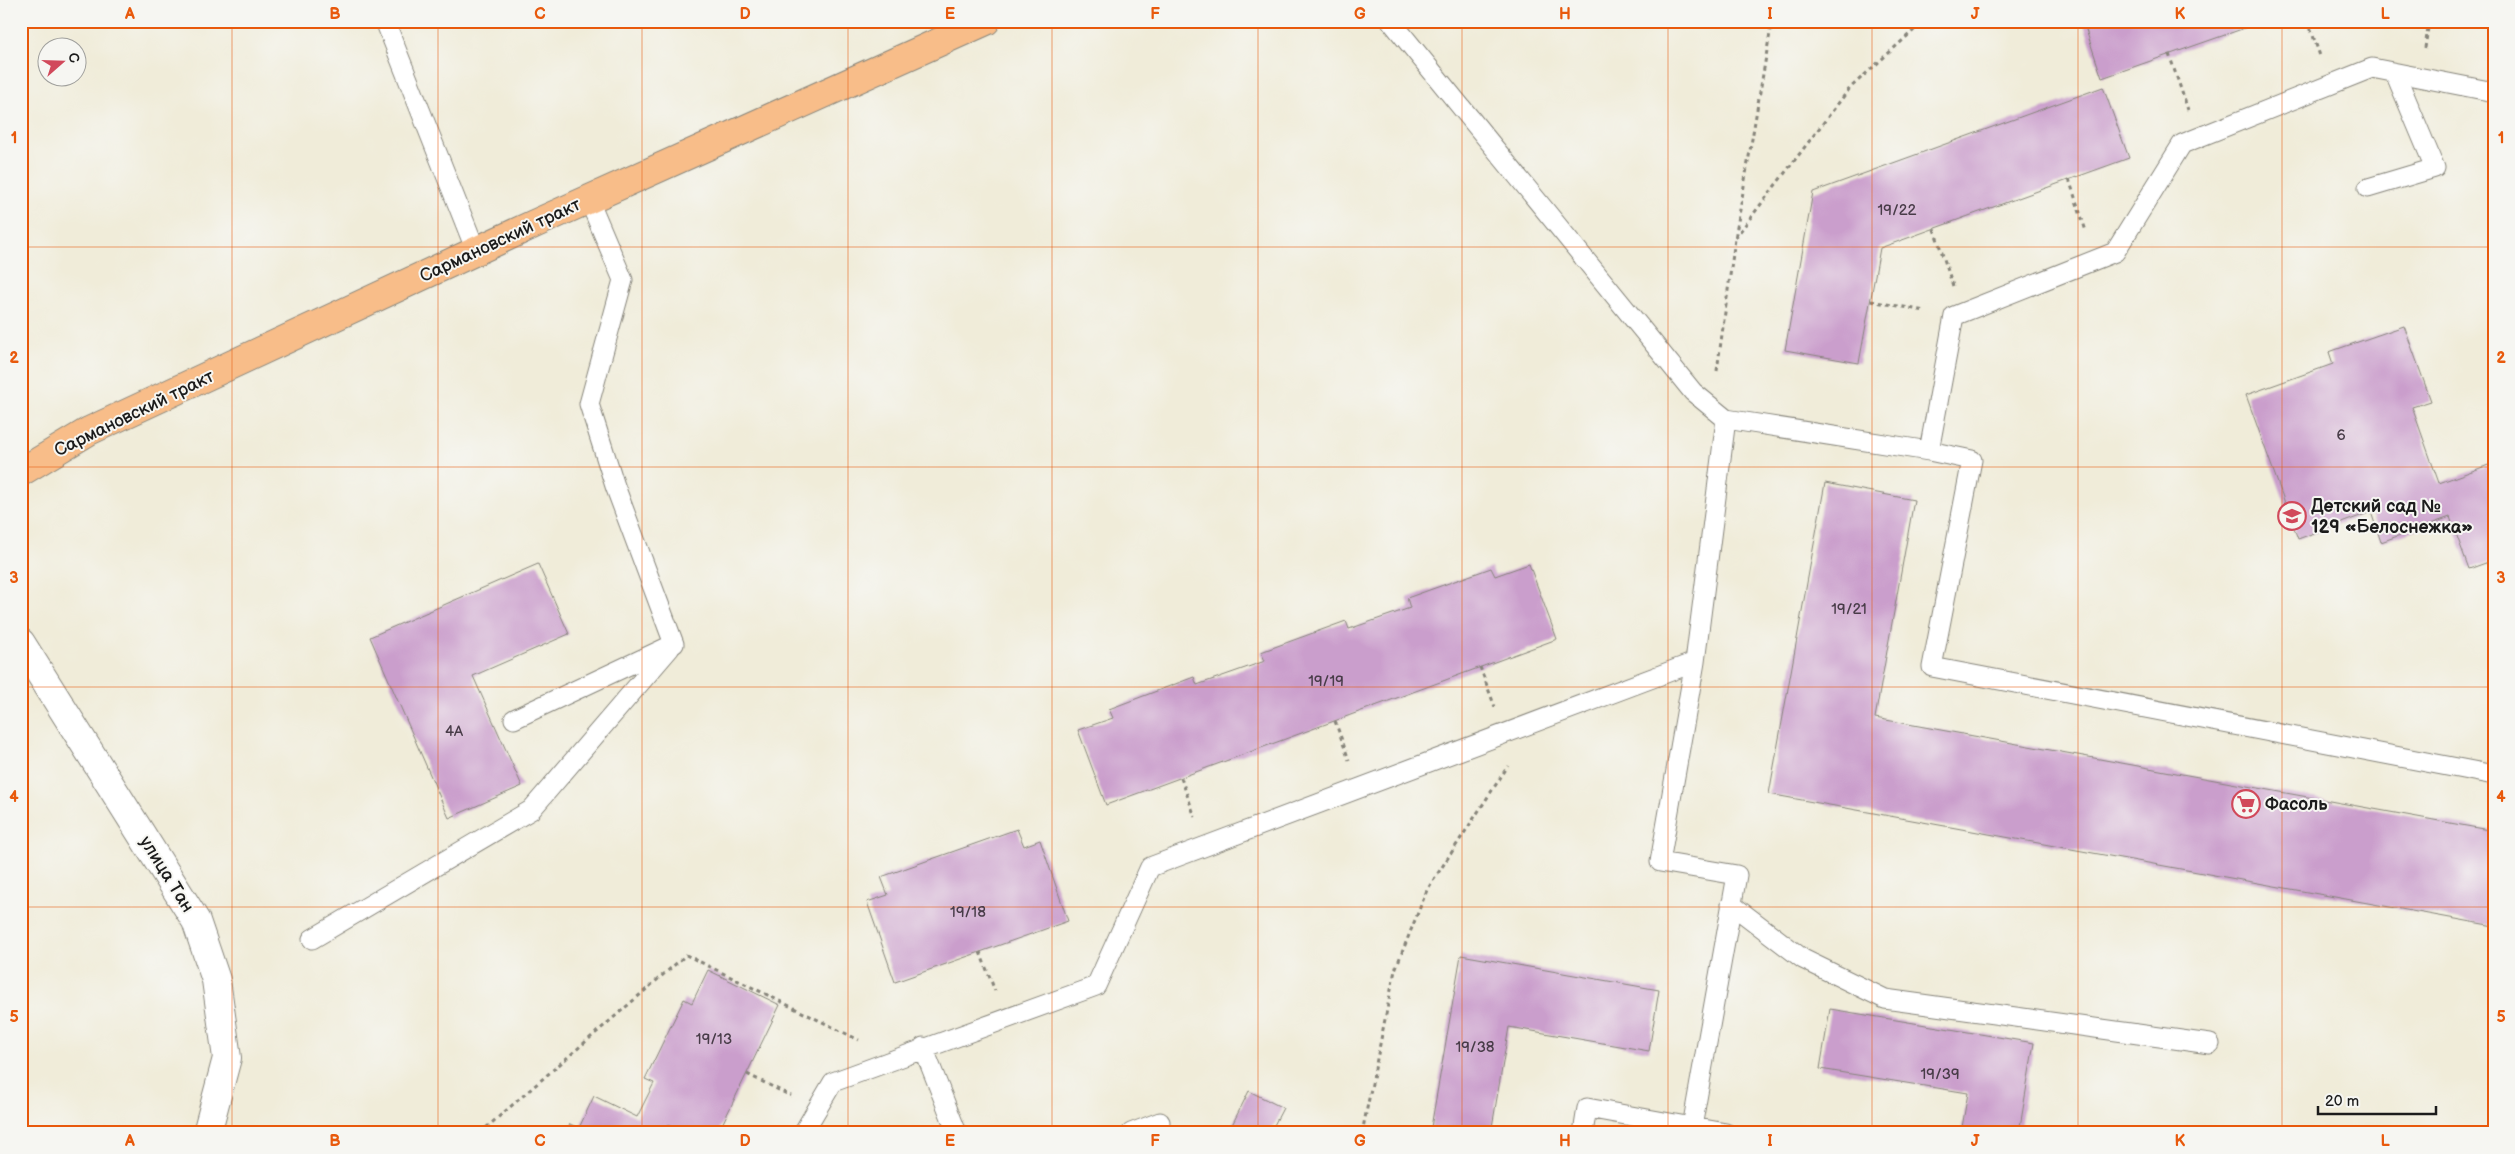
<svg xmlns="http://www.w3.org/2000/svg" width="2515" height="1154" font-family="'Balsamiq Sans',sans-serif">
  <rect width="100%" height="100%" fill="#f6f6f2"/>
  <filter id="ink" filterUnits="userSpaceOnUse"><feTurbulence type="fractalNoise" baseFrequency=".02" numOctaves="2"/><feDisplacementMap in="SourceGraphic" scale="10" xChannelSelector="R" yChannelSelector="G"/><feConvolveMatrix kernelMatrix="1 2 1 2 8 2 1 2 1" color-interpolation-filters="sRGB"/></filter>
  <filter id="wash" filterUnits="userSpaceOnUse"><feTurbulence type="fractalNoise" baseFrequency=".0096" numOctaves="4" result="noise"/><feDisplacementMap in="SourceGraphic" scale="20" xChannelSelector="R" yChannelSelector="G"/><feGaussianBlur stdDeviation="1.12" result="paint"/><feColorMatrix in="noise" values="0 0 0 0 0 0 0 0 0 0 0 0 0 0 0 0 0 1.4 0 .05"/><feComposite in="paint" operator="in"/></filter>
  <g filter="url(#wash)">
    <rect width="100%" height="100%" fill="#f0ecd9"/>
    <g id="blocks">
      <!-- building -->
      <path fill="#ca9ecc" d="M 2083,21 L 2262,21 L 2262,22 L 2102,78 Z
        M 2103,87 L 2129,158 L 1880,248 L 1859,363 L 1785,350 L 1813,192 Z
        M 2404,326 L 2431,401 L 2412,407 L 2439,483 L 2494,463 L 2494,560 L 2469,569 L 2450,517 L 2381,542 L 2371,512 L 2298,539 L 2246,395 L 2333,364 L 2329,352 Z
        M 1825,483 L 1914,500 L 1875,718 L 2494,831 L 2494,926 L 1769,794 Z
        M 538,564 L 569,634 L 473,676 L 522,786 L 449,818 L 370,637 Z
        M 1529,564 L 1557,639 L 1106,805 L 1078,730 L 1113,718 L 1109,709 L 1194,677 L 1197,685 L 1265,661 L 1261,652 L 1346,621 L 1349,629 L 1410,608 L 1407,598 L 1491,568 L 1495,576 Z
        M 1017,829 L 1024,846 L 1040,840 L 1068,921 L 895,982 L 867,902 L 888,895 L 881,877 Z
        M 1461,955 L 1659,990 L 1649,1051 L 1509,1027 L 1491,1133 L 1430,1133 Z
        M 708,970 L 780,1005 L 718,1133 L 684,1133 L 669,1125 L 665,1133 L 566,1133 L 570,1124 L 579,1128 L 594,1096 L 637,1117 L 654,1083 L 645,1079 L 684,999 L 692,1003 Z
        M 1830,1009 L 2034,1043 L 2019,1133 L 1961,1133 L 1968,1093 L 1820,1069 Z
        M 1249,1091 L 1283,1108 L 1270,1133 L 1228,1133 Z"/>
    </g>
  </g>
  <g filter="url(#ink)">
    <use href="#blocks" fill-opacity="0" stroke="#86847a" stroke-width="1"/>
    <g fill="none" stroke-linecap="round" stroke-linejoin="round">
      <defs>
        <path id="service" d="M 385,21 L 476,251
          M 2368,188 L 2435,168 L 2395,73
          M 1726,419 L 1929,451 L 1954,316 L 2115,252 L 2182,144 L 2372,68 L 2494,92
          M 1929,451 L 1972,460 L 1932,667 L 2494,775
          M 1695,662 L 1660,862 L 1737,875 L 1692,1127 L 1726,1133
          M 514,719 L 674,644 L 615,486 L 589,404 L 623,280 L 589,200
          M 1731,904 L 1803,959 L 1885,999 L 2210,1044
          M 312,939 L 531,810 L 670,648
          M 923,1047 L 957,1133
          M 803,1133 L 833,1082 L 1096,986 L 1150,867 L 1695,662 L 1726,419 L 1693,392 L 1391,21
          M 1131,1133 L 1160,1122
          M 1583,1133 L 1587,1108 L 1692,1127"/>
        <path id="minor" d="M 21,643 L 196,921 L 216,980 L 227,1058 L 207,1133"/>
        <path id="primary" d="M 21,472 L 89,431 L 534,224 L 986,21"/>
      </defs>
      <!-- service casing -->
      <use href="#service" stroke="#86847a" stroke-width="21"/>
      <!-- minor casing -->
      <use href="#minor" stroke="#86847a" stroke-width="30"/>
      <!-- primary casing -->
      <use href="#primary" stroke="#86847a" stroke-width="30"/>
      <!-- path -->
      <path stroke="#86847a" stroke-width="3" stroke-dasharray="4 4" stroke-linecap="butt" d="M 2308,21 L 2320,56
        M 2425,48 L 2429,21
        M 2169,54 L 2188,110
        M 2069,179 L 2086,231
        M 1934,229 L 1953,286
        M 1735,238 L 1850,88 L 1924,21
        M 1871,301 L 1925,311
        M 1717,371 L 1735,239 L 1772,21
        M 1480,667 L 1495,707
        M 1335,721 L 1349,760
        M 1181,778 L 1195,817
        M 980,952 L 995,991
        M 747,1074 L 791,1096
        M 480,1133 L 686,955 L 859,1040
        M 1362,1133 L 1395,970 L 1427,890 L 1508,766"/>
      <!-- service -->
      <use href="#service" stroke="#fff" stroke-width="19"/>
      <!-- minor -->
      <use href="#minor" stroke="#fff" stroke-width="28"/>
      <!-- primary -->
      <use href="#primary" stroke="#f8bd89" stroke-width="28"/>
    </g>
  </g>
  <!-- grid -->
  <path fill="none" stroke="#e8590c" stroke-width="1" stroke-opacity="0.55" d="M 232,21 L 232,1133M 438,21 L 438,1133M 642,21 L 642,1133M 848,21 L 848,1133M 1052,21 L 1052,1133M 1258,21 L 1258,1133M 1462,21 L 1462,1133M 1668,21 L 1668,1133M 1872,21 L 1872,1133M 2078,21 L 2078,1133M 2282,21 L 2282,1133M 21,247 L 2494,247M 21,467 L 2494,467M 21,687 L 2494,687M 21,907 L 2494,907"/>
  <!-- icons -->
  <defs>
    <symbol id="school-ring" viewBox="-11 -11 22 22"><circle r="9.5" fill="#f6f6f2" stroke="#d1495b" stroke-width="1.5"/><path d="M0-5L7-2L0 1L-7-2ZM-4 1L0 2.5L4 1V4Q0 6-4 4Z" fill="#d1495b"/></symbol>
    <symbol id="supermarket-ring" viewBox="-11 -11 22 22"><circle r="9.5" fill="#f6f6f2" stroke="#d1495b" stroke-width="1.5"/><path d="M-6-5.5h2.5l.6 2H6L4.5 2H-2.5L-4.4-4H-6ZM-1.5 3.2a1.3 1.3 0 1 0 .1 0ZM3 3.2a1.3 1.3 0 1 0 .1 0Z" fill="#d1495b"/></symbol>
  </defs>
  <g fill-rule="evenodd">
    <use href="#school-ring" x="2276" y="500" width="32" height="32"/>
    <use href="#supermarket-ring" x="2230" y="788" width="32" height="32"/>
  </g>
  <g text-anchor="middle" stroke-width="4" stroke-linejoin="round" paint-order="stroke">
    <!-- number labels -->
    <g font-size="15" fill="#483c48">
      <text x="1897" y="215">19/22</text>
      <text x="2341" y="440">6</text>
      <text x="1849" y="614">19/21</text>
      <text x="1326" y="686">19/19</text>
      <text x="454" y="736">4А</text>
      <text x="968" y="917">19/18</text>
      <text x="714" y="1044">19/13</text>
      <text x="1475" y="1052">19/38</text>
      <text x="1940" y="1079">19/39</text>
    </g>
    <!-- street labels -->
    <g font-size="18" fill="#1c1c1c" stroke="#f6f6f2">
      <text transform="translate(500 240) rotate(-25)" y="6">Сармановский тракт</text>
      <text transform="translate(134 413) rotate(-26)" y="6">Сармановский тракт</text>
      <text transform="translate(167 874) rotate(58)" y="6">улица Тан</text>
    </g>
    <!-- poi labels -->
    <g font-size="18" font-weight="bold" fill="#1c1c1c" stroke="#f6f6f2" text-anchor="start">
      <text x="2311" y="512">Детский сад №<tspan x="2311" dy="21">129 «Белоснежка»</tspan></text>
      <text x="2265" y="810">Фасоль</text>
    </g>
  </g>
  <!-- margin -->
  <rect width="2515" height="1154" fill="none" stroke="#f6f6f2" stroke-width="55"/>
  <!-- north arrow -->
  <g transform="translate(62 62) rotate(70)"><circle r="24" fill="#f6f6f2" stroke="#9f9f9c"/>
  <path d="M0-4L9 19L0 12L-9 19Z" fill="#d1495b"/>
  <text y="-8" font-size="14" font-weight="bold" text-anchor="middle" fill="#1c1c1c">С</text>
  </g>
  <!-- scale -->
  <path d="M2318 1106v8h118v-8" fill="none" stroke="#1c1c1c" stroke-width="2.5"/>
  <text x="2325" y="1106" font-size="15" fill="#1c1c1c" stroke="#f6f6f2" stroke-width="4" paint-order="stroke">20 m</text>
  <rect x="28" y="28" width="2460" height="1098" fill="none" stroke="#e8590c" stroke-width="2"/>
  <g font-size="16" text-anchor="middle" font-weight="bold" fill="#e8590c">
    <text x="130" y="19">A</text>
    <text x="335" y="19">B</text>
    <text x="540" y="19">C</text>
    <text x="745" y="19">D</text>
    <text x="950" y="19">E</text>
    <text x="1155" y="19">F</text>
    <text x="1360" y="19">G</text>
    <text x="1565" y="19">H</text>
    <text x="1770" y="19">I</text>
    <text x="1975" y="19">J</text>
    <text x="2180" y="19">K</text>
    <text x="2385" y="19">L</text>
    <text x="14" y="143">1</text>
    <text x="2501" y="143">1</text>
    <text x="14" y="363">2</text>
    <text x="2501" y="363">2</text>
    <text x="14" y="583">3</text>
    <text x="2501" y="583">3</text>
    <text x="14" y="802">4</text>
    <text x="2501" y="802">4</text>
    <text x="14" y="1022">5</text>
    <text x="2501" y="1022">5</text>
    <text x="130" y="1146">A</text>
    <text x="335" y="1146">B</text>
    <text x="540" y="1146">C</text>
    <text x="745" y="1146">D</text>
    <text x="950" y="1146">E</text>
    <text x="1155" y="1146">F</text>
    <text x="1360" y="1146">G</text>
    <text x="1565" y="1146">H</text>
    <text x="1770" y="1146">I</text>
    <text x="1975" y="1146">J</text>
    <text x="2180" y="1146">K</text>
    <text x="2385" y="1146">L</text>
  </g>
</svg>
